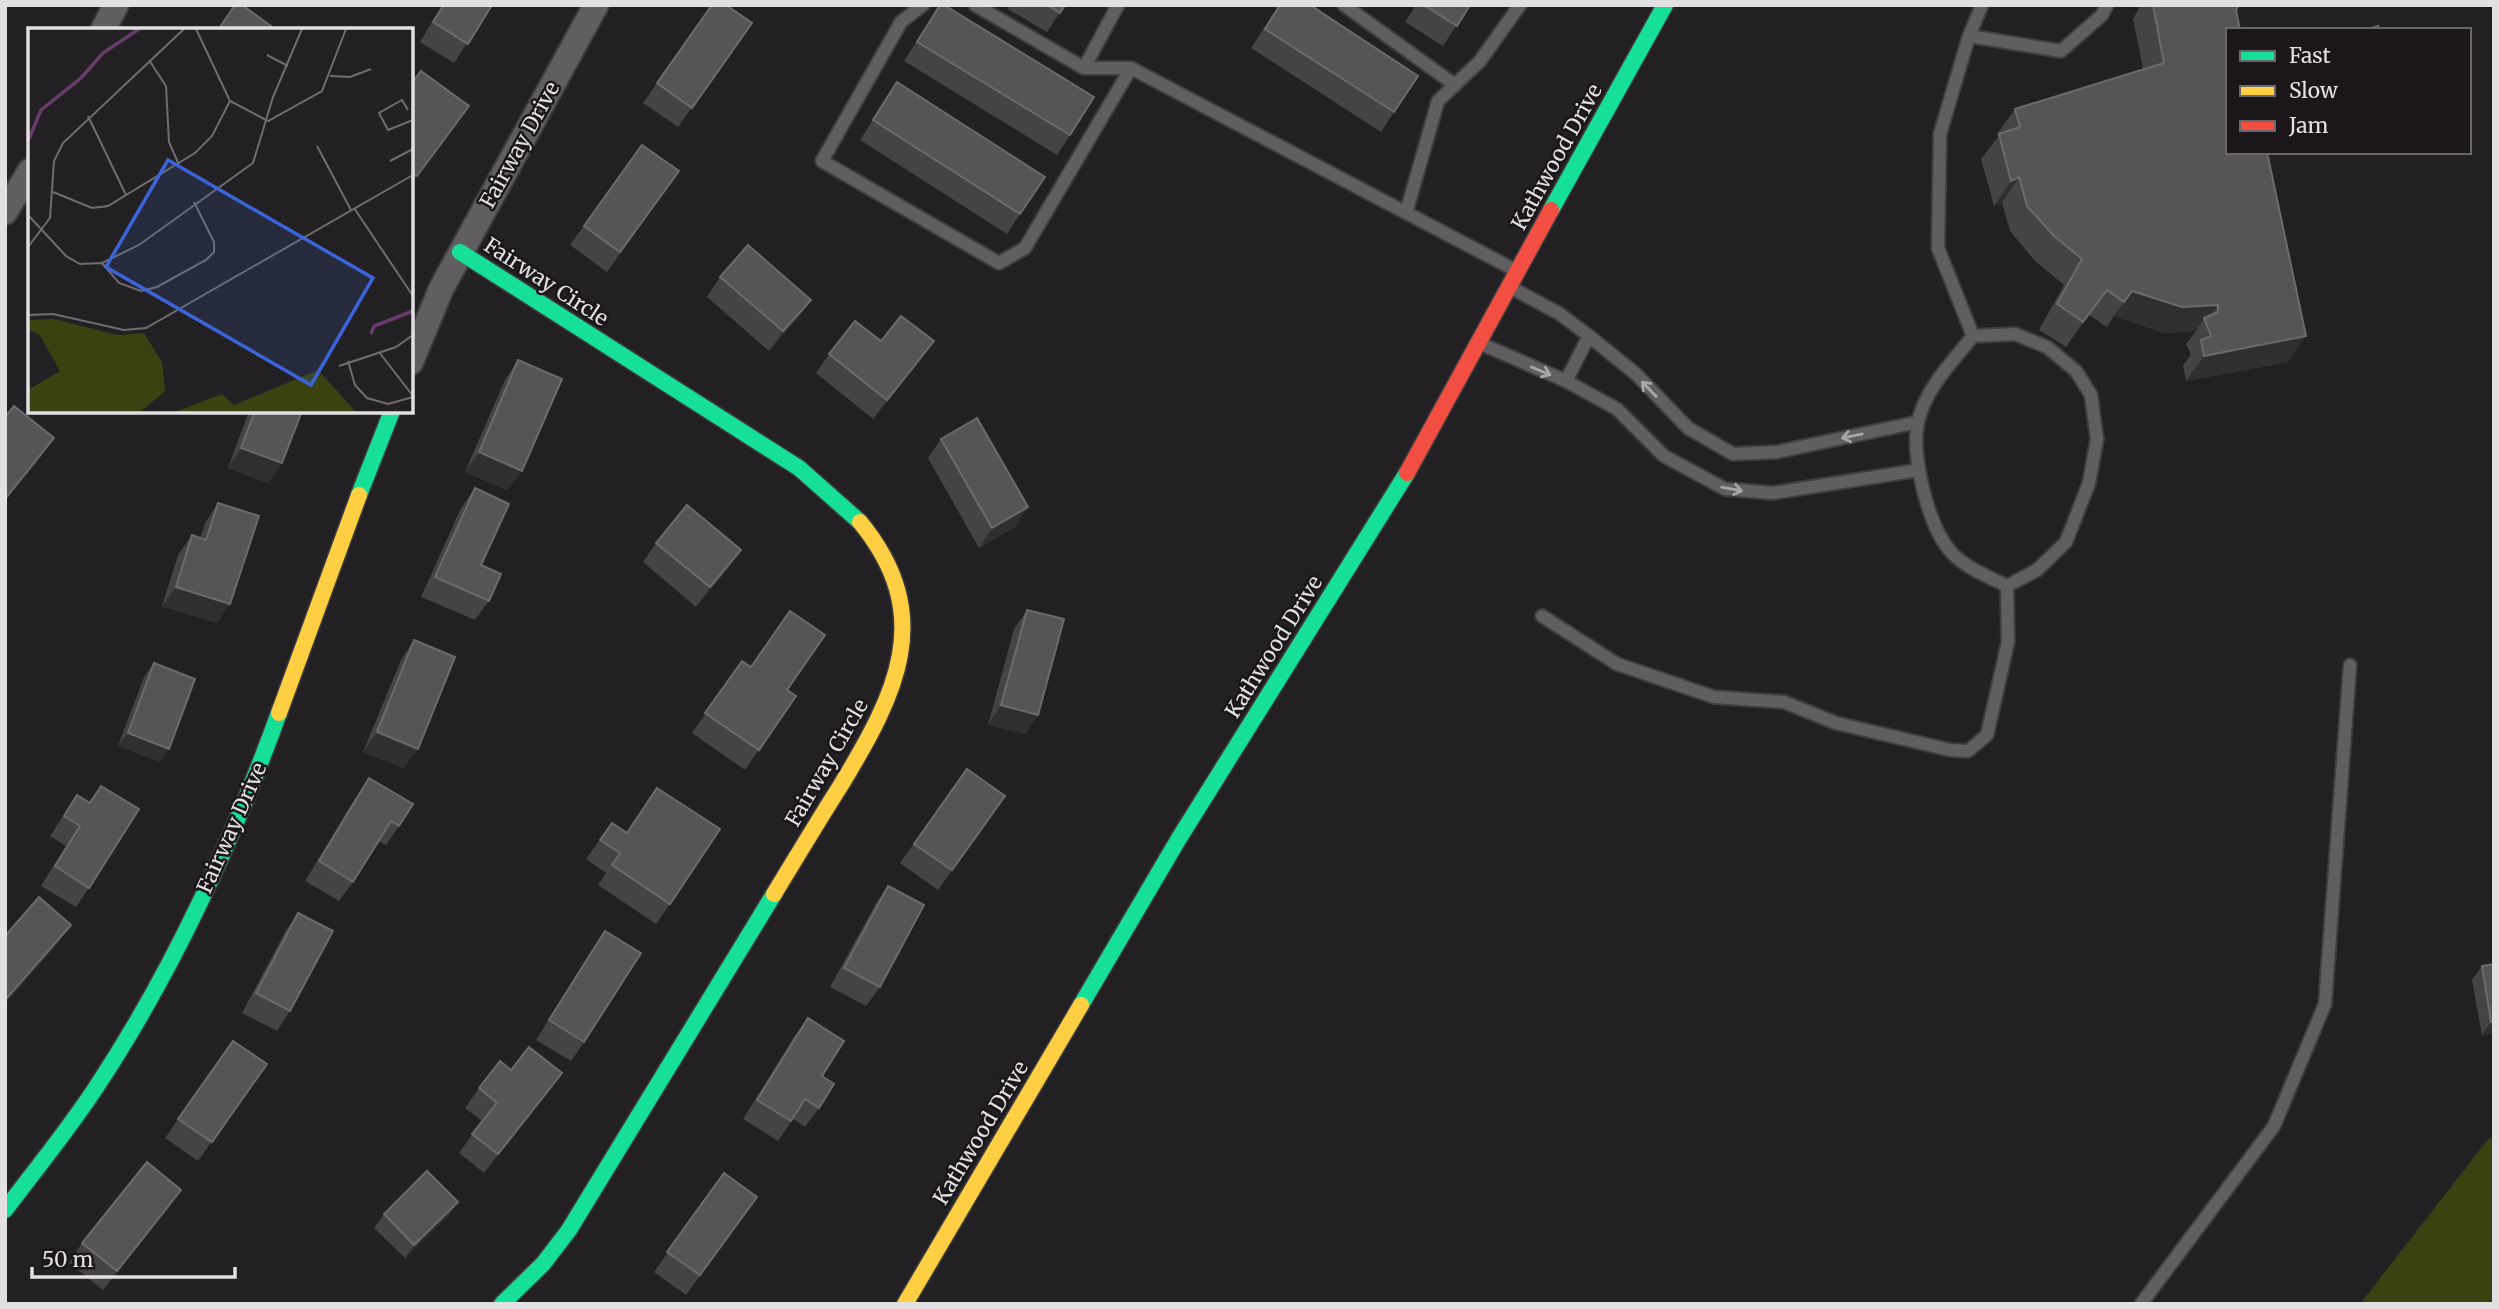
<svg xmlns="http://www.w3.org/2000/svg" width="2499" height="1309" font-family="Merriweather,serif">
  <rect width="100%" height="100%" fill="#222022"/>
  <!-- green -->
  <path fill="#3a4212" d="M 2489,1138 L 2494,1139 L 2494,1304 L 2360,1304 Z"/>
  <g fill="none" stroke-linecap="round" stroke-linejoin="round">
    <defs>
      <path id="lane" d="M 923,5 L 901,22 L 822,161 L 999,263 L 1025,248 L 1131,68
        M 975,5 L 1084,68
        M 1118,5 L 1084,68 L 1131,68 L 1513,269
        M 1344,5 L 1455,85
        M 1969,36 L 2061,51 L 2102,15 L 2107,5
        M 1406,213 L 1438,101 L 1480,61 L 1520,5
        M 1510,287 L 1560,314 L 1589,336 L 1636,374 L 1688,428 L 1733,454 L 1777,452 L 1918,422
        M 1973,336 C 1953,361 1925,389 1918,422 C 1911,456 1928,527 1952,553 C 1966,568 1989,577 2007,586 L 2037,570 L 2066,542 L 2089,483 L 2097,439 L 2091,395 L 2076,371 L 2047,347 L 2015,334 L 1973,336 L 1938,248 L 1940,134 L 1969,36 L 1982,5
        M 1479,343 L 1566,381 L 1617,409 L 1664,456 L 1725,489 L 1773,493 L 1919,470
        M 1566,381 L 1589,336
        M 1542,616 L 1617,664 L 1714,697 L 1784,702 L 1836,723 L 1950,750 L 1968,751 L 1987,735 L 2008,642 L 2007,586
        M 2141,1304 L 2274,1126 L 2325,1004 L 2350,665"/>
      <path id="street" d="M 103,30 L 116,5
        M 5,212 L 30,171
        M 411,362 L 441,289 L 596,5"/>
      <path id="fast" d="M 1551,210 L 1665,5
        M 460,252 L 799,468 L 860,522
        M 359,495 L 392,411
        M 1081,1005 L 1178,840 L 1407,473
        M 5,1210 C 36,1169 69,1129 97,1086 C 173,971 232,842 279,713
        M 502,1304 L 543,1264 L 569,1230 L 774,894"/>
      <path id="slow" d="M 279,713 L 359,495
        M 774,894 C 796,858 818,821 841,785 C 896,694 937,616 860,522
        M 905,1304 L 1081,1005"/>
      <path id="jam" d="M 1407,473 L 1551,210"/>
    </defs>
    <!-- lane casing -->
    <use href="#lane" stroke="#3e3d3f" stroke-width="16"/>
    <!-- street casing -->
    <use href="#street" stroke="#3e3d3f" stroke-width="28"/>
    <!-- fast casing -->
    <use href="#fast" stroke="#3e3d3f" stroke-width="19"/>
    <!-- slow casing -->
    <use href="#slow" stroke="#3e3d3f" stroke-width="19"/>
    <!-- jam casing -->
    <use href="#jam" stroke="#3e3d3f" stroke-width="19"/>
    <!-- lane -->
    <use href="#lane" stroke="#605e60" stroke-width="12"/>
    <!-- street -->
    <use href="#street" stroke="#605e60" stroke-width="24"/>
    <!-- fast -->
    <use href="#fast" stroke="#16e098" stroke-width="16"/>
    <!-- slow -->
    <use href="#slow" stroke="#ffcf43" stroke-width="16"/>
    <!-- jam -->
    <use href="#jam" stroke="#f24e42" stroke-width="16"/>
  </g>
  <!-- wall -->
  <path fill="#454345" d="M 442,5 L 492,5 L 454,63 L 420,42 Z
    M 712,5 L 752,23 L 678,127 L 643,103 Z
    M 940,5 L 1070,135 L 1057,155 L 904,61 Z
    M 1010,5 L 1065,5 L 1047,32 L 1008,9 Z
    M 1279,5 L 1310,5 L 1394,112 L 1381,132 L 1251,48 Z
    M 1416,5 L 1470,5 L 1443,46 L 1405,22 Z
    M 2141,5 L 2239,5 L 2236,10 L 2288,362 L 2186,381 L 2183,365 L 2191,355 L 2186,344 L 2196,331 L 2164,333 L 2114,316 L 2107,327 L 2089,315 L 2066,347 L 2039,330 L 2064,285 L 2035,261 L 2010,231 L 2002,203 L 1994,206 L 1981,159 L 1998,137 L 1997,134 L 2015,109 L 2143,69 L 2133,19 Z
    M 897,82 L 1020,214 L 1007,234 L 860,140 Z
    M 411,84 L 455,126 L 411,184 Z
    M 642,145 L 679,171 L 607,272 L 570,245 Z
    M 720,277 L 811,300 L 797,319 L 769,351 L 707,297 Z
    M 881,341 L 920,361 L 873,419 L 816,373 L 829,354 Z
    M 518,360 L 508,490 L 465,472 L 505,380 Z
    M 249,411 L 302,411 L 282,463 L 268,483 L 228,468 Z
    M 941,439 L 1015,527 L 979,548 L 928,458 Z
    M 475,488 L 481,565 L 489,601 L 475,620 L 421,597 L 461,508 Z
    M 218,503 L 217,623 L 162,606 L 178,555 L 192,535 L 200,538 L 205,523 Z
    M 656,543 L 741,550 L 727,570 L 696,607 L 643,562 Z
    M 1027,610 L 1038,715 L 1025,734 L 988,725 L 1014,629 Z
    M 414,640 L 404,768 L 363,752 L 401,660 Z
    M 742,661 L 796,696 L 745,770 L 692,733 Z
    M 154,663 L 160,762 L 118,746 L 144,677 Z
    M 967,769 L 1005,796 L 938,890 L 900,863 Z
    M 369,778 L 399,826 L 386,845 L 378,841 L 353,882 L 339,901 L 305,881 L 356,797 Z
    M 101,786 L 89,888 L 76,907 L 41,886 L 66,846 L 50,836 L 77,795 L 89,802 Z
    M 612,823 L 670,904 L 656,924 L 598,885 L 606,873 L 586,859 Z
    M 888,886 L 880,987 L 866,1006 L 830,987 L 875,905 Z
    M 298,913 L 290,1011 L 277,1031 L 242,1013 L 285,932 Z
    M 605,931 L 584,1042 L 571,1061 L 536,1040 L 591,951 Z
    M 2482,966 L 2494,1033 L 2482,1035 L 2472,980 Z
    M 808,1018 L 822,1076 L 819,1108 L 805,1127 L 793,1119 L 778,1141 L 743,1119 L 794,1037 Z
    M 233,1041 L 267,1064 L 198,1161 L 165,1138 Z
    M 511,1070 L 548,1093 L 484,1173 L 459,1153 L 482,1121 L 465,1108 L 479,1088 Z
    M 724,1173 L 757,1197 L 686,1295 L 654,1272 Z
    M 458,1202 L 449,1215 L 405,1258 L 374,1228 L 384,1214 Z
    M 168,1209 L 103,1290 L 69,1263 L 82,1243 Z"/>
  <!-- shaded-wall -->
  <path fill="#302e30" d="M 469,106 L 455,126 L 411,184 L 417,176 Z
    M 2019,177 L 2002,203 L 1994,206 L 2011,181 Z
    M 2107,290 L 2089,315 L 2066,347 L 2083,322 Z
    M 2132,291 L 2218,305 L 2206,323 L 2204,318 L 2196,331 L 2164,333 L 2114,316 Z
    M 811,300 L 797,319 L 769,351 L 783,331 Z
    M 2306,336 L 2288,362 L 2186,381 L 2204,356 Z
    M 934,341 L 920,361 L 873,419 L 887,400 Z
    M 54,438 L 41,457 L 5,502 L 5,499 Z
    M 241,448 L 282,463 L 268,483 L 228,468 Z
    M 479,452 L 522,471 L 508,490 L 465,472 Z
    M 1028,507 L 1015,527 L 979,548 L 992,528 Z
    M 741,550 L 727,570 L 696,607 L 710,587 Z
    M 176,587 L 230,604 L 217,623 L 162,606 Z
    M 1001,705 L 1038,715 L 1025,734 L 988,725 Z
    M 377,732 L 418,749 L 404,768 L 363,752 Z
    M 128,733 L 169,749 L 160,762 L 118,746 Z
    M 71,925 L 57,945 L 5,1004 L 6,999 Z
    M 2491,1022 L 2494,1022 L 2494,1033 L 2482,1035 Z
    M 562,1073 L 548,1093 L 484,1173 L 498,1154 Z
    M 181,1190 L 168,1209 L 103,1290 L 117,1271 Z
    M 458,1202 L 449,1215 L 405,1258 L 414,1245 Z"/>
  <!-- building -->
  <path fill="#565456" stroke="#6c6a6c" stroke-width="2" d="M 235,5 L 242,5 L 271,26 L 269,30 L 218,30 Z
    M 444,5 L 492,5 L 468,44 L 433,22 Z
    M 712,5 L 726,5 L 752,23 L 692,108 L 657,83 Z
    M 940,5 L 944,5 L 1094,97 L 1070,135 L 917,42 Z
    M 1048,5 L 1065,5 L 1060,13 Z
    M 1280,5 L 1310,5 L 1418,76 L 1394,112 L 1265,29 Z
    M 1424,5 L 1470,5 L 1457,26 Z
    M 2153,5 L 2239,5 L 2236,10 L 2240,30 L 2228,30 L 2228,152 L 2267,152 L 2306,336 L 2204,356 L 2201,340 L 2211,336 L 2204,318 L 2218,312 L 2218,305 L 2182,307 L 2132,291 L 2124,302 L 2107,290 L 2083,322 L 2057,304 L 2082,259 L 2053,235 L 2027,206 L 2019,177 L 2011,181 L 1999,134 L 2020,127 L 2015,109 L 2164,63 Z
    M 2378,26 L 2380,30 L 2364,30 Z
    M 421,71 L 469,106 L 417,176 L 411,172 L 411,84 Z
    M 897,82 L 1045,177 L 1020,214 L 873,120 Z
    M 642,145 L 679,171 L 620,252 L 584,226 Z
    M 748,245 L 811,300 L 783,331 L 720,277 Z
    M 901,316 L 934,341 L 887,400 L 829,354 L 855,321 L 881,341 Z
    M 518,360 L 562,379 L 522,471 L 479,452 Z
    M 14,406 L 54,438 L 5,499 L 5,417 Z
    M 255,411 L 302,411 L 282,463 L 241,448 Z
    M 977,418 L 1028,507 L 992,528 L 941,439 Z
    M 475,488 L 509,504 L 481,565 L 501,574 L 489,601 L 435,577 Z
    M 218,503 L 259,516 L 230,604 L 176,587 L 192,535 L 206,540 Z
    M 687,505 L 741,550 L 710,587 L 656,543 Z
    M 1027,610 L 1064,619 L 1038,715 L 1001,705 Z
    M 790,611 L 825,635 L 787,690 L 796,696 L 759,750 L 705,713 L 742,661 L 751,667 Z
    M 414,640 L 455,657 L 418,749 L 377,732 Z
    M 154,663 L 195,679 L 169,749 L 128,733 Z
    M 967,769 L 1005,796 L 952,870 L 914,844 Z
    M 369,778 L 413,804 L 399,826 L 391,821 L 353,882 L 319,861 Z
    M 101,786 L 139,809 L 89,888 L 55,866 L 80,826 L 64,816 L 77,795 L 90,803 Z
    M 657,788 L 720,829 L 670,904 L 612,865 L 620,853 L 600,840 L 612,823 L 627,833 Z
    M 888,886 L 924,905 L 880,987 L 844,968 Z
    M 39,897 L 71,925 L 6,999 L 5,936 Z
    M 298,913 L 333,931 L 290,1011 L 256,993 Z
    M 605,931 L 641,953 L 584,1042 L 549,1020 Z
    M 2494,964 L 2494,1022 L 2491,1022 L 2482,966 Z
    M 808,1018 L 844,1041 L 822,1076 L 834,1084 L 819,1108 L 805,1099 L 791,1121 L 757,1100 Z
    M 233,1041 L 267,1064 L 212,1142 L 178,1119 Z
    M 529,1047 L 562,1073 L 498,1154 L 472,1134 L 497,1103 L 479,1088 L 500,1061 L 511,1070 Z
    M 147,1162 L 181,1190 L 117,1271 L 82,1243 Z
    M 427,1171 L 458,1202 L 414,1245 L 384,1214 Z
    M 724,1173 L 757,1197 L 700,1275 L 667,1252 Z"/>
  <!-- one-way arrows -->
  <defs><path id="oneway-shaft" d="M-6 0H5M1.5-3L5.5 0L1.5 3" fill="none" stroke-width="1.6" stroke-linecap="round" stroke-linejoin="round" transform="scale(1.75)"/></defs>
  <g stroke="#a8a6a8">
    <use href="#oneway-shaft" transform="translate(1541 371) rotate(23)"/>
    <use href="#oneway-shaft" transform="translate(1649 389) rotate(-134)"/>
    <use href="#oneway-shaft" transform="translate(1852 436) rotate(168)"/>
    <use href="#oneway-shaft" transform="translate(1732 489) rotate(10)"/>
  </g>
  <g text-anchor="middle" stroke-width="5" stroke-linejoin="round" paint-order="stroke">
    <!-- street labels -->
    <g font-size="21" fill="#e3e0e3" stroke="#1a161a">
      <text transform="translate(520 145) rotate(-61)" y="7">Fairway Drive</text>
      <text transform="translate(1557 157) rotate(-61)" y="7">Kathwood Drive</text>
      <text transform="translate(546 282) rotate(33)" y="7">Fairway Circle</text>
      <text transform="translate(1274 647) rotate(-58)" y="7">Kathwood Drive</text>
      <text transform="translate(827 763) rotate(-60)" y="7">Fairway Circle</text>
      <text transform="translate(232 828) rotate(-66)" y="7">Fairway Drive</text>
      <text transform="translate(981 1133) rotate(-59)" y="7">Kathwood Drive</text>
    </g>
  </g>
  <!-- overview -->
  <g transform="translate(28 28)">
    <rect width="385" height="385" fill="#222022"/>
    <path d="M 26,291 L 89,307 L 116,305 L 134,334 L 137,363 L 112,384 L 0,384 L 0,362 L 32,343 L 11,306 L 0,302 L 0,292 ZM 290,342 L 328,384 L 147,384 L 194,366 L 206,377 Z" fill="#3a4212"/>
    <path fill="none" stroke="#683c6d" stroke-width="3.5" d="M 0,113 L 13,82 L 53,50 L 75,25 L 111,1M 343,306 L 346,298 L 385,283"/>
    <path fill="none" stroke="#6f6d6f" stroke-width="2" d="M 168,1 L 202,73 L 240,93 L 294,63 L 318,1M 239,27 L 260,38M 121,32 L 138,58 L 141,114 L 151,137M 302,48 L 322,49 L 343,41M 380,82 L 374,72 L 351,85 L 360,102 L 385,92M 60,88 L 98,167M 289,118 L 323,182M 362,133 L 385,121M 25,164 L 64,180 L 80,178 L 167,125 L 184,108 L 202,73M 326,180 L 385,268M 0,187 L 38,228 L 52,236 L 74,235 L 111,217 L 225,135 L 245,69 L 274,1M 0,219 L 22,190 L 26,133 L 35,115 L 156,1M 74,235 L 91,255 L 113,263 L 129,259 L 178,232 L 186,224 L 186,214 L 166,174M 0,287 L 25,286 L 96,302 L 118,300 L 385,147M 351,324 L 385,368M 320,333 L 327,357 L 339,370 L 360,376 L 385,369M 311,338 L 368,319 L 385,307"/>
    <path fill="#3b64da" fill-opacity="0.15" stroke="#3b64da" stroke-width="3.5" d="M 140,132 L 345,250 L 283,357 L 78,239 Z"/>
    <rect width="385" height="385" fill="none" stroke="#e3e0e3" stroke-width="3.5"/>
  </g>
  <!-- border -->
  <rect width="2499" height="1309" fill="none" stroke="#e3e0e3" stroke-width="14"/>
  <!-- legend -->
  <rect x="2226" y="28" width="245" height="126" fill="#1a161a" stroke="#6a676a" stroke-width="2"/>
  <rect x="2240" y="51" width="35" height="10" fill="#16e098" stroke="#6a676a" stroke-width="2"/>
  <text x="2289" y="63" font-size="21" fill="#e3e0e3">Fast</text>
  <rect x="2240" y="86" width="35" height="10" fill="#ffcf43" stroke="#6a676a" stroke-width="2"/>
  <text x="2289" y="98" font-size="21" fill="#e3e0e3">Slow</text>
  <rect x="2240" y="121" width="35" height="10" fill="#f24e42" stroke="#6a676a" stroke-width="2"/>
  <text x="2289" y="133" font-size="21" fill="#e3e0e3">Jam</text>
  <!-- scale -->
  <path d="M32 1267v10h203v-10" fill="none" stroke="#e3e0e3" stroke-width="3.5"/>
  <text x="42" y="1267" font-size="21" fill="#e3e0e3" stroke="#1a161a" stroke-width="5" paint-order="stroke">50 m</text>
</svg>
